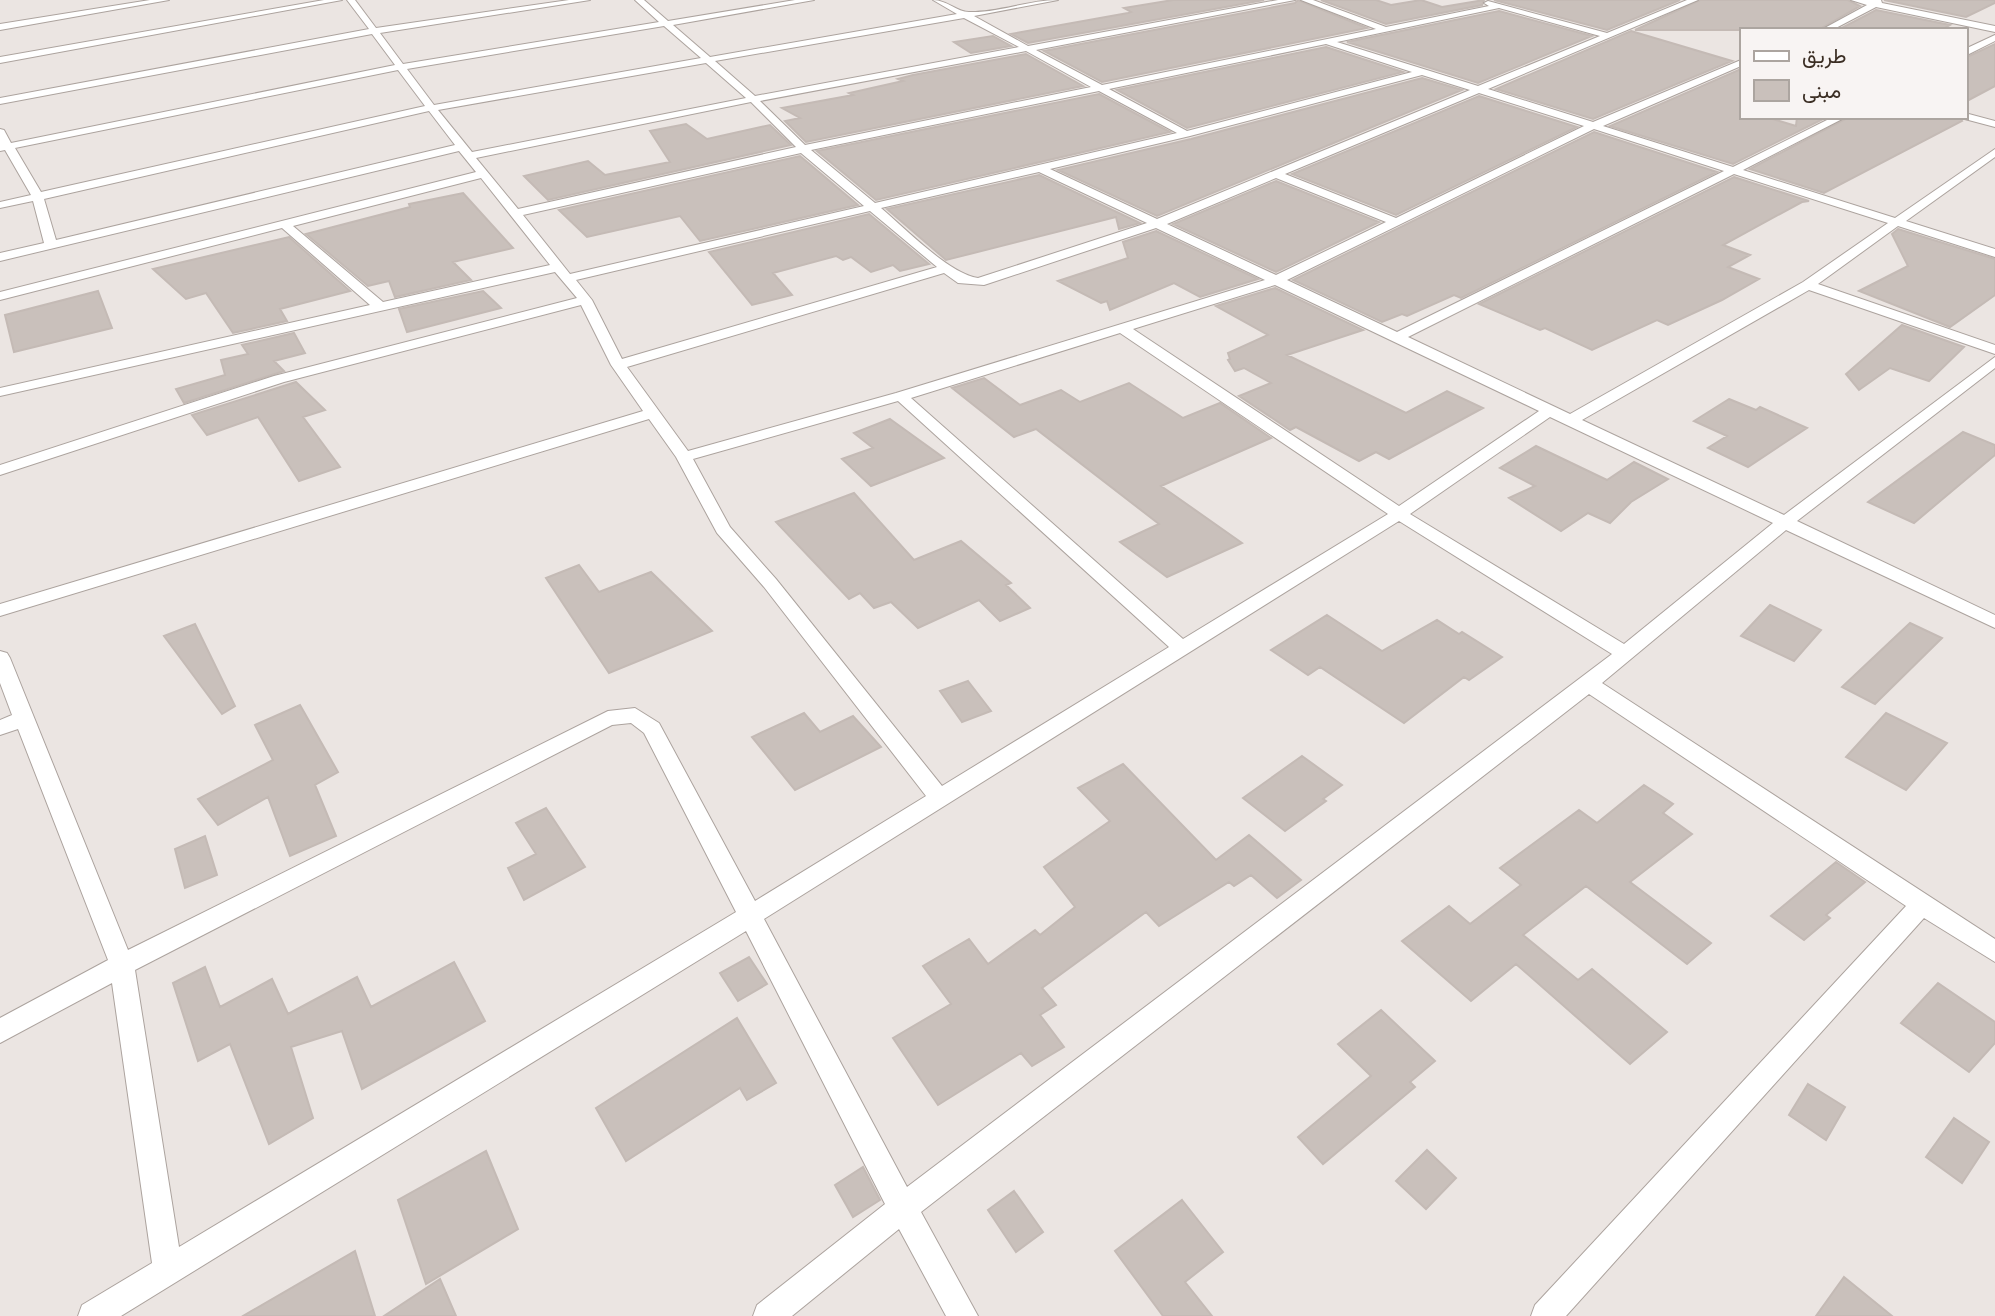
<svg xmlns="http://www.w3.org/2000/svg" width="1995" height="1316" font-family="'Fira Sans Condensed',Vazirmatn,sans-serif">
  <rect width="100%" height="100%" fill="#ebe5e2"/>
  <!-- building -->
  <path fill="#c9c0bb" stroke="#c4bab5" stroke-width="2" d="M 1173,0 L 1264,0 L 1028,43 L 1011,34 L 1128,13 L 1131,12 L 1124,8 Z
    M 1298,0 L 1367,28 L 1102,82 L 1044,51 L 1295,3 Z
    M 1321,0 L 1376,0 L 1391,5 L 1421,0 L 1442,7 L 1484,0 L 1482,5 L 1386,24 Z
    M 1494,0 L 1680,0 L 1607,30 Z
    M 1700,0 L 1848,0 L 1860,6 L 1818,30 L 1635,30 Z
    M 1884,0 L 1995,0 L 1995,3 L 1966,17 Z
    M 1876,10 L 1950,25 L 1941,30 L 1838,30 Z
    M 1499,11 L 1592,36 L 1478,83 L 1347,42 Z
    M 1631,31 L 1732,61 L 1593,119 L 1496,89 Z
    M 993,36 L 1011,46 L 971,53 L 954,42 Z
    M 1995,44 L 1995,86 L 1965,102 L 1965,58 Z
    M 1326,47 L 1403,72 L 1187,128 L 1117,90 Z
    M 1026,54 L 1083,86 L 806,142 L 785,121 L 800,118 L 782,108 L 853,95 L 849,93 L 903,81 L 898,79 L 913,75 Z
    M 1741,69 L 1741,117 L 1766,117 L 1796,126 L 1797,117 L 1827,117 L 1733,164 L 1610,126 Z
    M 1422,78 L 1462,90 L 1157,216 L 1058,170 L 1191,139 Z
    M 1099,94 L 1170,132 L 876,200 L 817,151 Z
    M 1479,96 L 1577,127 L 1396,215 L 1292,174 Z
    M 1849,117 L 1959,117 L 1962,121 L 1824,193 L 1750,169 Z
    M 686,124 L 707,139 L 770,125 L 791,145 L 548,200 L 524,176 L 588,161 L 605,175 L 670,162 L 650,131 Z
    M 1594,132 L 1717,172 L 1461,298 L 1454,295 L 1407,316 L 1402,314 L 1382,322 L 1293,280 Z
    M 800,156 L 858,205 L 700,241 L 680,216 L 587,237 L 559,210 Z
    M 1039,175 L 1140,223 L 1119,229 L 1116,217 L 946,260 L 887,209 Z
    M 1734,177 L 1809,201 L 1802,202 L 1723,245 L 1750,255 L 1728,267 L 1759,279 L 1722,300 L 1668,325 L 1657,320 L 1592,350 L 1545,328 L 1540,330 L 1479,304 Z
    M 1276,181 L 1379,222 L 1276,272 L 1173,224 Z
    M 463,193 L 513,248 L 453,262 L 471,280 L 395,297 L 389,281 L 368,286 L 306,234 L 410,207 L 409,204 Z
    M 869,214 L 929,264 L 900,271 L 893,265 L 871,272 L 851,257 L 843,260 L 836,256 L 773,273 L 792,295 L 752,305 L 709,252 Z
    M 1898,229 L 1995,259 L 1995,295 L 1950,327 L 1859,291 L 1908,266 L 1892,234 Z
    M 1156,231 L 1258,279 L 1200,297 L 1174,283 L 1110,310 L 1107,301 L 1101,303 L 1058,281 L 1128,258 L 1123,242 Z
    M 289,237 L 350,291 L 280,309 L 287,321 L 233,333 L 206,293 L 186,299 L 153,269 Z
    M 1275,288 L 1363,330 L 1287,355 L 1406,413 L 1447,391 L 1483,408 L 1389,459 L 1376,452 L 1359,461 L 1296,427 L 1290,430 L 1239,396 L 1271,383 L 1244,368 L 1235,371 L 1228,360 L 1230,359 L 1228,353 L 1268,335 L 1216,306 Z
    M 98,291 L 112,328 L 14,352 L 5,315 Z
    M 483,291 L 501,308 L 407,332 L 399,309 Z
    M 1902,325 L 1964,347 L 1929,381 L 1890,368 L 1859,390 L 1846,374 Z
    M 294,333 L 305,353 L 274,361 L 284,371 L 184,403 L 176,389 L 225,375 L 221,360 L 248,354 L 242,345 Z
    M 984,378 L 1020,405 L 1061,390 L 1080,402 L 1129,383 L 1183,418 L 1220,403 L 1271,438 L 1161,486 L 1242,543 L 1167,577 L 1120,542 L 1159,524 L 1036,429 L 1014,437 L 952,388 Z
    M 296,382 L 325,410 L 303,417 L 340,467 L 299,481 L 258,417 L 207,435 L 192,415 Z
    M 1729,399 L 1756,410 L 1760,407 L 1807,428 L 1748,467 L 1708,448 L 1727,436 L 1694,421 Z
    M 890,419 L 944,458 L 871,486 L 842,459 L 873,448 L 854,433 Z
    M 1963,432 L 1995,445 L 1995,455 L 1914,523 L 1868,502 Z
    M 1536,446 L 1607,480 L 1634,462 L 1668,479 L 1631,502 L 1610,523 L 1588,513 L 1561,531 L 1509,498 L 1535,486 L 1500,468 Z
    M 854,493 L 914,560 L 961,541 L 1011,583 L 1006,585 L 1030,608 L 1000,621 L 979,600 L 918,628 L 891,602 L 874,608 L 860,593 L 849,599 L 776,522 Z
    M 579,565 L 599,592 L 651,572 L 712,631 L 609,673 L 546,578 Z
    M 1770,605 L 1821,630 L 1794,661 L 1741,636 Z
    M 1327,615 L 1382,651 L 1437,620 L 1459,634 L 1462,632 L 1502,657 L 1469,680 L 1464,677 L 1404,723 L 1320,667 L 1308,675 L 1271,650 Z
    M 1910,623 L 1942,638 L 1875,704 L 1842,687 Z
    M 195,624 L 235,706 L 222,714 L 164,636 Z
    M 968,681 L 991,711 L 962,722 L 940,691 Z
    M 300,705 L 338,772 L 315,785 L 336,836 L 290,856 L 268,797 L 218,825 L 198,799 L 273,760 L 255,725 Z
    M 804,713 L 820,732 L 853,716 L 881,747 L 795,790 L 752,737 Z
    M 1886,713 L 1947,743 L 1906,790 L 1846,757 Z
    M 1302,756 L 1342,785 L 1323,799 L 1326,801 L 1285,831 L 1243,798 Z
    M 1123,764 L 1216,860 L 1249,835 L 1301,880 L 1277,898 L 1251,875 L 1234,886 L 1229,882 L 1159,926 L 1146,912 L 1042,988 L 1056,1005 L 1040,1015 L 1064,1047 L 1032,1066 L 1021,1053 L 938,1105 L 893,1038 L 951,1004 L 923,966 L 969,939 L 988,964 L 1035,930 L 1040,935 L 1075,907 L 1044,867 L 1110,821 L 1078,788 Z
    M 1644,785 L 1673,804 L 1663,813 L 1692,834 L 1630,882 L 1711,943 L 1687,964 L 1586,886 L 1523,935 L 1578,980 L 1592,969 L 1667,1032 L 1630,1064 L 1516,964 L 1471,1001 L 1402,941 L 1449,906 L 1470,924 L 1521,885 L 1500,868 L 1579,810 L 1597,823 Z
    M 546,808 L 585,867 L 524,900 L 508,868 L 536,854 L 516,823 Z
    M 205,836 L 217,875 L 185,888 L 175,849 Z
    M 1836,862 L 1865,882 L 1826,915 L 1830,918 L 1804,940 L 1771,916 Z
    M 749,957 L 767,984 L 738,1001 L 720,973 Z
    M 454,962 L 485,1021 L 362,1089 L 342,1031 L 291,1047 L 313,1118 L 269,1144 L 230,1044 L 198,1061 L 173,983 L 205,967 L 220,1007 L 272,979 L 288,1014 L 357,977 L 371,1007 Z
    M 1938,983 L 1995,1022 L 1995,1043 L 1969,1072 L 1901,1023 Z
    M 1381,1010 L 1435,1061 L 1410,1082 L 1415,1087 L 1323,1164 L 1298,1137 L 1371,1076 L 1338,1044 Z
    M 737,1018 L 776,1083 L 747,1100 L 740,1088 L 626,1161 L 596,1108 Z
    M 1808,1084 L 1845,1107 L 1826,1140 L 1789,1115 Z
    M 1954,1118 L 1989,1142 L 1962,1183 L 1926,1157 Z
    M 1427,1150 L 1456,1178 L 1426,1209 L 1396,1181 Z
    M 486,1151 L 518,1229 L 426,1284 L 398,1200 Z
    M 863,1167 L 880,1200 L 853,1217 L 835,1185 Z
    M 1014,1191 L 1043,1232 L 1016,1252 L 988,1210 Z
    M 1182,1200 L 1223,1252 L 1185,1282 L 1212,1316 L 1163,1316 L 1115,1251 Z
    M 355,1251 L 375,1316 L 243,1316 Z
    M 1844,1277 L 1892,1316 L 1816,1316 Z
    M 440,1279 L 456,1316 L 384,1316 Z"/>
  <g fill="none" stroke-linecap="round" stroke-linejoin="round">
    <defs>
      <path id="minor" d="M 150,0 L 169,0 L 0,30 L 0,24 Z
        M 324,0 L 342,0 L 0,63 L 0,57 Z
        M 347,0 L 355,0 L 376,28 L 569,0 L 590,0 L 380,33 L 403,64 L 659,22 L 635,0 L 644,0 L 668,21 L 795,0 L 814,0 L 673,25 L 710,57 L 957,14 L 933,0 C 947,0 957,12 969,12 C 999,13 1028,0 1058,0 L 974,16 L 1028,46 L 1278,0 L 1295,0 L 1036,50 L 1102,85 L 1376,29 L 1301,0 L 1313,0 L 1386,27 L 1489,6 L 1484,3 L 1488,1 L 1607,33 L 1687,0 L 1698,0 L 1488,89 L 1593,122 L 1741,60 L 1741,66 L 1603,126 L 1733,167 L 1833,117 L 1846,117 L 1743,170 L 1895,218 L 1995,149 L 1995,157 L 1906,221 L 1995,249 L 1995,257 L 1898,226 L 1818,284 L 1995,345 L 1995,354 L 1809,290 L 1582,420 L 1784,515 L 1995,357 L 1995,368 L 1797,521 L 1995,615 L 1995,628 L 1786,530 L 1602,683 L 1995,939 L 1995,962 L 1924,918 L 1566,1316 L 1531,1316 L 1535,1305 L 1906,906 L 1589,694 L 921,1212 L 978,1316 L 946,1316 L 899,1229 L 792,1316 L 753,1316 L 757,1305 L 885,1204 L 746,931 L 121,1316 L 78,1316 L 82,1305 L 152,1263 L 112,983 L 0,1043 L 0,1018 L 108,960 L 18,729 L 0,735 L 0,720 L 12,715 L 0,683 L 0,651 L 7,653 L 10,658 L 128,950 L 608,711 L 635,708 L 659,723 L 755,901 L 926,796 L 764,587 L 717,533 L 676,457 L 649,419 L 0,616 L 0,604 L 643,411 L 611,365 L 581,305 L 284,382 L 0,475 L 0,465 L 274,376 L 577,298 L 555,272 L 0,396 L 0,388 L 370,305 L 282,228 L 0,300 L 0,292 L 476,172 L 459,151 L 0,261 L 0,253 L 44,243 L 33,201 L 0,208 L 0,202 L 31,195 L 5,150 L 0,151 L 0,129 L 4,130 L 11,143 L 395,65 L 372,34 L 0,104 L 0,98 L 369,29 ZM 1499,8 L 1600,36 L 1478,86 L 1337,42 ZM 964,18 L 1019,47 L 755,96 L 715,61 ZM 664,26 L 701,58 L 434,105 L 407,69 ZM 1326,44 L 1412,72 L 1187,131 L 1109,89 ZM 1026,51 L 1091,87 L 805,145 L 760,101 ZM 706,63 L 746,98 L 472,152 L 438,110 ZM 398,70 L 425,106 L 41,192 L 15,148 ZM 1422,75 L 1470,90 L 1157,219 L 1050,169 L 1190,136 ZM 1099,91 L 1177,133 L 875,203 L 811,150 ZM 1479,93 L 1584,126 L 1396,218 L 1285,174 ZM 751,102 L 796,147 L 518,209 L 476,158 ZM 429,111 L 455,145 L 56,240 L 44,199 ZM 1594,129 L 1724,171 L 1397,332 L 1287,280 ZM 801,153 L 864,206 L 570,274 L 523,215 ZM 1039,172 L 1147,223 L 978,278 C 949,274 905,228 881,208 ZM 1734,174 L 1888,223 L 1803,282 L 1570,414 L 1408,337 ZM 481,178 L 550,265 L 383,302 L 293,226 ZM 1276,178 L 1386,222 L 1276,275 L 1167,224 ZM 870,211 L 937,267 L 622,359 L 592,300 L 576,280 ZM 1156,228 L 1265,280 L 896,393 L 688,451 L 627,367 L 944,273 L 958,283 L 984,285 ZM 1275,285 L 1539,411 L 1399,506 L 1133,329 ZM 1120,333 L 1388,514 L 1183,639 L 911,398 ZM 898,401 L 1169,647 L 942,786 L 776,579 L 730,527 L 693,459 ZM 1550,417 L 1773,523 L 1624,644 L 1410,514 ZM 1399,521 L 1612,654 L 907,1187 L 764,919 ZM 631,723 L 644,733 L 736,912 L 179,1247 L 135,970 L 612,725 Z
        M 1851,0 L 1881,0 L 1882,3 L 1995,26 L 1995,32 L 1876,7 L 1832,30 L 1821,30 L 1867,5 Z
        M 1995,35 L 1995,41 L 1965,56 L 1965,49 Z
        M 1965,113 L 1995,121 L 1995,127 L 1961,118 L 1965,117 Z"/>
    </defs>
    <!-- minor casing -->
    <use href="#minor" stroke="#aca39e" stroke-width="2"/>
    <!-- minor -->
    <use href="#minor" fill="#fff" fill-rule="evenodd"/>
  </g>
  <!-- legend -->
  <rect x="1740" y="28" width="228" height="91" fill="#f8f4f3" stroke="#aca5a0" stroke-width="2"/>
  <rect x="1754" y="51" width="35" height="10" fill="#ffffff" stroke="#aca5a0" stroke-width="2"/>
  <text x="1802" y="63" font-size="21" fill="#3b2e24">طريق</text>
  <rect x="1754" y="80" width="35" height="21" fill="#c9c0bb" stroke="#aca5a0" stroke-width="2"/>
  <text x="1802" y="98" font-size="21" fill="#3b2e24">مبنى</text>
</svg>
